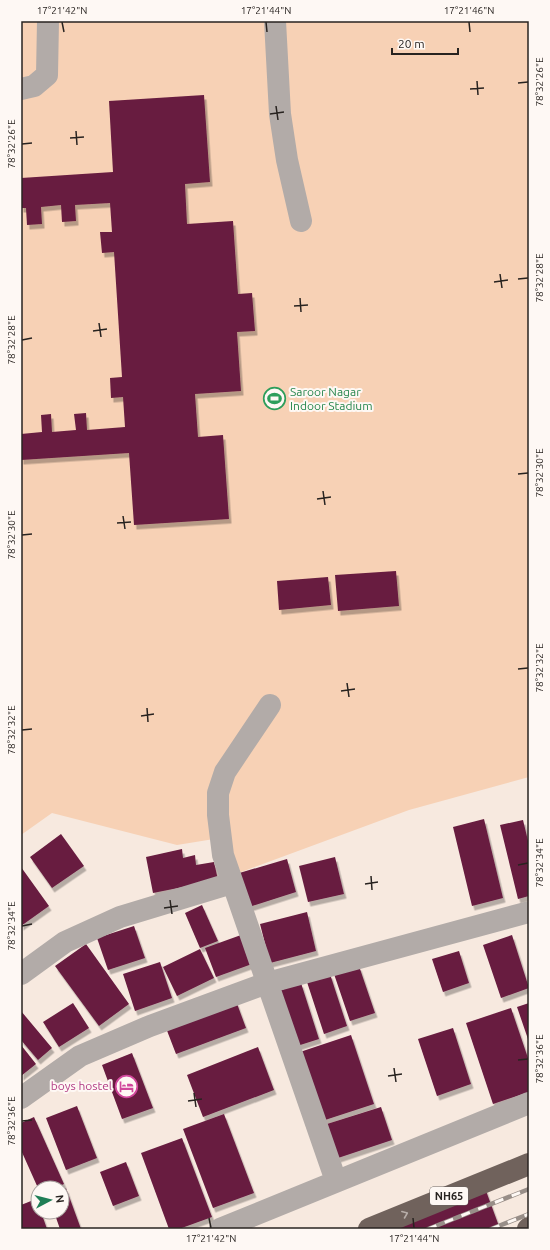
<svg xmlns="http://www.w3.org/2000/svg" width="550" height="1250" font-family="Ubuntu,sans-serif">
  <defs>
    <filter id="shadow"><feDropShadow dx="2.5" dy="4.5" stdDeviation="0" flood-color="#0004"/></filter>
  </defs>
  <rect width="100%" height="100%" fill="#f7e9df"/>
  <!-- green -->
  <path fill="#f7d1b5" d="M 21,21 L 529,21 L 529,777 L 409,810 L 225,878 L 214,839 L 177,845 L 52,813 L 21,835 Z"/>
  <!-- building -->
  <path fill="#671c3f" filter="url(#shadow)" d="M 204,95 L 210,182 L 185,184 L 187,224 L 233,221 L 238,294 L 252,293 L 255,331 L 237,332 L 241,391 L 195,394 L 198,437 L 223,435 L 229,519 L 134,525 L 129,453 L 21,460 L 21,434 L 42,432 L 41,415 L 51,414 L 52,432 L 76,430 L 74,414 L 86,413 L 87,430 L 125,427 L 123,397 L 111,398 L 110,378 L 122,377 L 114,252 L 102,253 L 100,232 L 112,232 L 110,203 L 75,205 L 76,221 L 62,222 L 61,205 L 41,207 L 42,224 L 27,225 L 26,208 L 21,208 L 21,178 L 113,172 L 109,101 Z
    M 396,571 L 399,606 L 338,611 L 335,575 Z
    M 328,577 L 331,605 L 279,610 L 277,581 Z
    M 484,819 L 503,898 L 472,906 L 453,827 Z
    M 523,820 L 529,845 L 529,896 L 518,899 L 500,825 Z
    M 61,834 L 84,866 L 52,888 L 30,857 Z
    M 182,849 L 183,858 L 195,855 L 196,865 L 214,862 L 218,880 L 153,893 L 146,857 Z
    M 335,857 L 344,894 L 308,902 L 299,866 Z
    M 287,859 L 296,892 L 246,908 L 236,874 Z
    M 21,867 L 49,906 L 21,926 Z
    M 202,905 L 218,941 L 200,948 L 185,913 Z
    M 307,912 L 316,951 L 270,963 L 260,924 Z
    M 134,926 L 145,958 L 108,970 L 97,938 Z
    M 241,935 L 252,964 L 216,977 L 205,948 Z
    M 512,935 L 529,988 L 501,998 L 483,945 Z
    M 86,944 L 129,1004 L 99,1026 L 55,966 Z
    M 200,949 L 214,978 L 177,996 L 163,967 Z
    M 459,951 L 469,983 L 443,992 L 432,959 Z
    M 160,962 L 172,998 L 135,1011 L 123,974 Z
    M 359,966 L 375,1013 L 350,1021 L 334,974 Z
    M 330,974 L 347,1026 L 324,1034 L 307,982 Z
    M 301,983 L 319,1039 L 294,1047 L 276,992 Z
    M 236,1001 L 246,1028 L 176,1054 L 166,1028 Z
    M 73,1003 L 89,1028 L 59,1047 L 43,1022 Z
    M 529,1003 L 529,1042 L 517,1007 Z
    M 511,1008 L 529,1061 L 529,1092 L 493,1104 L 466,1023 Z
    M 21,1011 L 52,1048 L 38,1060 L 21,1040 Z
    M 453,1028 L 471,1084 L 437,1096 L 418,1039 Z
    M 351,1035 L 374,1104 L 322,1121 L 300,1052 Z
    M 21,1045 L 36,1064 L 21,1076 Z
    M 258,1047 L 274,1090 L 203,1117 L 187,1075 Z
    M 132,1053 L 153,1108 L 122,1119 L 102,1065 Z
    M 77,1106 L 97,1158 L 66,1170 L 46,1118 Z
    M 381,1107 L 392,1140 L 338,1158 L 327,1124 Z
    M 224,1114 L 254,1193 L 213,1208 L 183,1129 Z
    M 34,1117 L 64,1184 L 55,1188 L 38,1188 L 21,1150 L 21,1123 Z
    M 182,1138 L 212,1217 L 179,1229 L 169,1229 L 141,1153 Z
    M 126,1162 L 139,1196 L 113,1206 L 100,1172 Z
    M 482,1180 L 500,1229 L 355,1229 Z
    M 66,1188 L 81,1229 L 60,1229 L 54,1212 L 62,1212 L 62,1190 Z
    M 36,1199 L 38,1204 L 38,1212 L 41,1212 L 47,1229 L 21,1229 L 21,1205 Z"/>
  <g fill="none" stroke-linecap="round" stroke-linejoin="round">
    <!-- minor -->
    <path stroke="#b2aba8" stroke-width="22" d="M 275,21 L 280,114 L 287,160 L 301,221
      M 21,89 L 34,86 L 47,75 L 48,21
      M 270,705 L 225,772 L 218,793 L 218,815 L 223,855 L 336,1181
      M 21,974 L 65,942 L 120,917 L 232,883
      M 21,1098 L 80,1056 L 150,1026 L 267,983 L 529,912
      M 220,1229 L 529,1103"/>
    <!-- highway -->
    <path stroke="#70625c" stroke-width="22" d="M 369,1229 L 529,1164
      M 528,1229 L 529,1228"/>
    <defs>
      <path id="rail" d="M 428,1229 L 529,1189
        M 491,1229 L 529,1214"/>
    </defs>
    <!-- rail casing -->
    <use href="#rail" stroke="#988e88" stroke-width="4.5"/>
    <!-- rail -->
    <use href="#rail" stroke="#fef8f4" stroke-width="3" stroke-dasharray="9" stroke-linecap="butt"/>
  </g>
  <!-- one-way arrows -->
  <defs><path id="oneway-chevron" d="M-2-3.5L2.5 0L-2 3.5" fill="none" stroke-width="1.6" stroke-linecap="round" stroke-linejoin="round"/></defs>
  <use stroke="#b7ada8" href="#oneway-chevron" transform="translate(405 1214) rotate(-22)"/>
  <!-- ticks -->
  <path fill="none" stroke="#282320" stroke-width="1.5" d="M 62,22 L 64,32M 266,22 L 267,32M 469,22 L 470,32M 477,81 L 478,95M 518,83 L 528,82M 470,89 L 484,88M 276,106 L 278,120M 270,114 L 284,112M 76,131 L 77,145M 70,138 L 84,137M 22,144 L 32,143M 500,274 L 502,288M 518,279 L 528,278M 494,282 L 508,280M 300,298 L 301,312M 294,306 L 308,305M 99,323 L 101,337M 93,331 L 107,329M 22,340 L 32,338M 518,474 L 528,473M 323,491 L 325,505M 317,499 L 331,497M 123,516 L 125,529M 117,523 L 131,522M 22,535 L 32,534M 518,669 L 528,668M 347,683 L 349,697M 341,691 L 355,689M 147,708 L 148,722M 141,716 L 154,714M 22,730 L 32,729M 518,865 L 528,863M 371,876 L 372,890M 365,884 L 378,882M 170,900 L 172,914M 164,908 L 178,906M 22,926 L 32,924M 518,1060 L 528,1059M 394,1068 L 396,1082M 388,1076 L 402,1074M 194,1093 L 196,1107M 188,1101 L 202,1099M 22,1121 L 32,1120M 209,1218 L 211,1228M 413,1218 L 414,1228"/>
  <!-- icons -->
  <defs>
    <symbol id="stadium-ring" viewBox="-11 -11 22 22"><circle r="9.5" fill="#fef8f4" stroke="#2e9e5b" stroke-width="1.5"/><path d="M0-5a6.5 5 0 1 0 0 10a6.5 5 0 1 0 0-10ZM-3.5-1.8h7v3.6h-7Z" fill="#2e9e5b"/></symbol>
    <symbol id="hotel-ring" viewBox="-11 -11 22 22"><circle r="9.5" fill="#fef8f4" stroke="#d1479c" stroke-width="1.5"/><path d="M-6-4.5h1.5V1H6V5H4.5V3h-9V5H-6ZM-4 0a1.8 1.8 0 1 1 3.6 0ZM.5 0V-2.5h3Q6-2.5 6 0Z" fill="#d1479c"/></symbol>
  </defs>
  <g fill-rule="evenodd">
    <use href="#stadium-ring" x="262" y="386" width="25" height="25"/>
    <use href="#hotel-ring" x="114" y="1074" width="25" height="25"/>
  </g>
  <g text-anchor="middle" stroke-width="4" stroke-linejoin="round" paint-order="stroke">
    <!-- shield labels -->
    <rect fill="#fef8f4" stroke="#686360" stroke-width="1" x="430" y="1187" width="38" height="18" rx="3"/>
    <g font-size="11" font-weight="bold" fill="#282320">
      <text x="449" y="1200">NH65</text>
    </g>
    <!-- leisure labels -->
    <g font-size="12" fill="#27864d" stroke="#fef8f4" text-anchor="start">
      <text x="290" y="396">Saroor Nagar<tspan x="290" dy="14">Indoor Stadium</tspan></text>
    </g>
    <!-- hotel labels -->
    <g font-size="12" fill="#b23c85" stroke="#fef8f4" text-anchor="end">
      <text x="112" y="1090">boys hostel</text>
    </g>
  </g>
  <!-- border -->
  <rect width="550" height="1250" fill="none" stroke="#fef8f4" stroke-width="44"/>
  <!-- north arrow -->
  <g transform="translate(50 1200) rotate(83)"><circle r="19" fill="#fef8f4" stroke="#a8a39f"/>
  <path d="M0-3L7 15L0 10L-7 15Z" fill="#1f7e56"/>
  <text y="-6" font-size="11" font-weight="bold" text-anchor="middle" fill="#282320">N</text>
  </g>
  <!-- scale -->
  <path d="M392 48v6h66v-6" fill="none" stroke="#282320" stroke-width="2"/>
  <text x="398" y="48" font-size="12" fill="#282320" stroke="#fef8f4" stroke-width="3" paint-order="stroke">20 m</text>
  <rect x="22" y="22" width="506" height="1206" fill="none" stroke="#282320" stroke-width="1.5"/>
  <g font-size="10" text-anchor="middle" fill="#282320">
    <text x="62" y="14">17°21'42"N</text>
    <text x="266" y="14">17°21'44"N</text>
    <text x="469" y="14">17°21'46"N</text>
    <text transform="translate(539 82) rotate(-90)" y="4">78°32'26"E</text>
    <text transform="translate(11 144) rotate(-90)" y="4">78°32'26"E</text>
    <text transform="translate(539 278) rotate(-90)" y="4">78°32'28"E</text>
    <text transform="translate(11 340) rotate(-90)" y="4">78°32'28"E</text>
    <text transform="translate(539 473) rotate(-90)" y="4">78°32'30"E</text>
    <text transform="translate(11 535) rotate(-90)" y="4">78°32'30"E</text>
    <text transform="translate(539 668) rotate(-90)" y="4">78°32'32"E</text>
    <text transform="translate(11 730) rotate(-90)" y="4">78°32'32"E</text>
    <text transform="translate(539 863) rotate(-90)" y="4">78°32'34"E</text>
    <text transform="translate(11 926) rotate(-90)" y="4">78°32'34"E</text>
    <text transform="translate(539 1059) rotate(-90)" y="4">78°32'36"E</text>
    <text transform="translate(11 1121) rotate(-90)" y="4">78°32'36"E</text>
    <text x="211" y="1242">17°21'42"N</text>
    <text x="414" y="1242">17°21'44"N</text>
  </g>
</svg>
